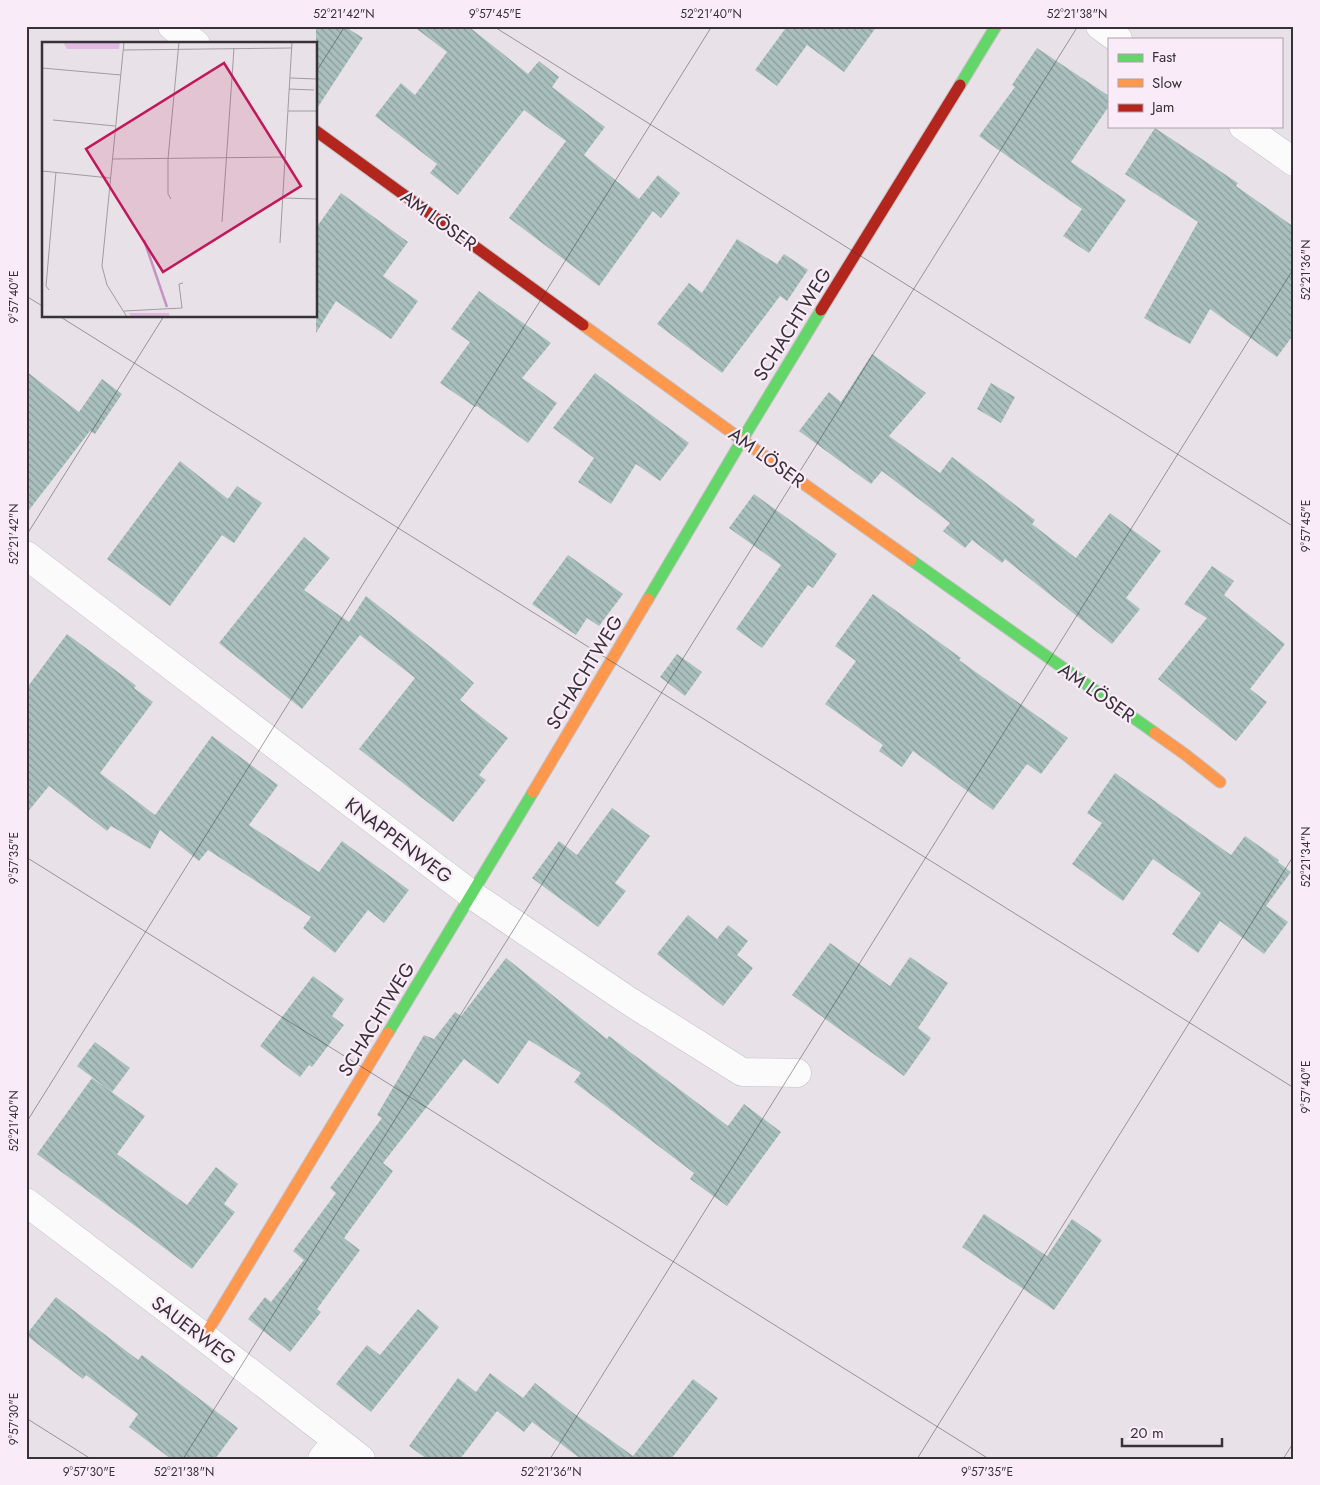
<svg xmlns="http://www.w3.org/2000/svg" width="1320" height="1485" font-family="Jost,sans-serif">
  <defs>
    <pattern id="building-back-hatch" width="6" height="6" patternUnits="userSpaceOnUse" patternTransform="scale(1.25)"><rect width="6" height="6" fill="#a9c0be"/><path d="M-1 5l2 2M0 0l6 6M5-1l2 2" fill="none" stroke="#8a9d9b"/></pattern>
  </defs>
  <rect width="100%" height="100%" fill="#e8e2e8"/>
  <!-- building -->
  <path fill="url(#building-back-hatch)" d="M 316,26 L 344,26 L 363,38 L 316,110 Z
    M 413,26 L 468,26 L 528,74 L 539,61 L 559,77 L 552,87 L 605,127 L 584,155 L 639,199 L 658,175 L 680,193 L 661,218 L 653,211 L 599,286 L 509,218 L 566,141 L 524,110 L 458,195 L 430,173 L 437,164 L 375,116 L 401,83 L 415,95 L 447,52 Z
    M 782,26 L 877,26 L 844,72 L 807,45 L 777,86 L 755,70 L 785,29 Z
    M 1037,48 L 1109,96 L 1109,106 L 1071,162 L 1126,200 L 1089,253 L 1063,236 L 1082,209 L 979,136 L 1015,87 L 1012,85 Z
    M 1155,128 L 1238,183 L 1236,186 L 1294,227 L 1294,334 L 1277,357 L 1210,309 L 1190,344 L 1144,318 L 1198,222 L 1125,174 Z
    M 341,193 L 408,242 L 383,276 L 418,301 L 391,339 L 336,301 L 316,333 L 316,228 Z
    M 737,239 L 777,264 L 784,254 L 808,270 L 787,301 L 780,296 L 722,373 L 657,324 L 689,283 L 702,293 Z
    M 479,291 L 551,343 L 522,378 L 557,403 L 528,443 L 477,406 L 475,407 L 440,383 L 470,342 L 451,329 Z
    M 872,354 L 926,393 L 889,436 L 940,473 L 952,457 L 1035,520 L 1032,524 L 1076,558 L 1110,513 L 1161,551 L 1126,598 L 1140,609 L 1112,644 L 1005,559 L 1002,563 L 972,540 L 965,548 L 943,531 L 950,523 L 882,471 L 871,484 L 799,431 L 829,392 L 841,402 Z
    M 26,371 L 79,412 L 102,379 L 122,394 L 95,434 L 90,431 L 26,514 Z
    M 595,373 L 689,443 L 660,481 L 636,464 L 611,504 L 578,482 L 594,458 L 553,428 Z
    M 991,383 L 1015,397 L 1001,423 L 977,409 Z
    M 180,461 L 228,499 L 237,486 L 262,503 L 234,543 L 222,535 L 170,606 L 107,559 Z
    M 754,494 L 837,554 L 813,588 L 808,585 L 762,648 L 736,629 L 781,565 L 729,528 Z
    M 304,537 L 330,558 L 304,590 L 349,622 L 366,596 L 446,659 L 474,683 L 460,700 L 508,738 L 479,775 L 486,780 L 453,822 L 359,749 L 415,678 L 360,635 L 302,709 L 219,643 Z
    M 568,555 L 623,594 L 599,626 L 587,618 L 576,635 L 532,604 Z
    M 1212,566 L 1234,581 L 1224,595 L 1285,644 L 1250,689 L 1267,702 L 1236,741 L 1158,679 L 1207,618 L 1184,604 Z
    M 873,594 L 961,658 L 959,660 L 1068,738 L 1041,774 L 1027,764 L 993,810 L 913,751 L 902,767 L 879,751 L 883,745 L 825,704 L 856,661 L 835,646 Z
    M 67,634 L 134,684 L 136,686 L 134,688 L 153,702 L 100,773 L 155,815 L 212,736 L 278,785 L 249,825 L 319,872 L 342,841 L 409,890 L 384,923 L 368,910 L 335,953 L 303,928 L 311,917 L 208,850 L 199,861 L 160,830 L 150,849 L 111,826 L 107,831 L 49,786 L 26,814 L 26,689 Z
    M 677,654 L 702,672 L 685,696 L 660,677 Z
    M 1115,773 L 1231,855 L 1245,836 L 1279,860 L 1278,862 L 1291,872 L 1266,906 L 1288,922 L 1264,954 L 1220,921 L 1198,953 L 1172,934 L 1201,893 L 1153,859 L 1123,901 L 1072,864 L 1102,823 L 1087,813 Z
    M 612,808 L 650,836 L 615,883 L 626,891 L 598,927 L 532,878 L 559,841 L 577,855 Z
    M 688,915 L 717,939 L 728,925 L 748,941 L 737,955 L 753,968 L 723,1006 L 657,954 Z
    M 830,943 L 890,986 L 910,957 L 948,983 L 918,1028 L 931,1038 L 904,1076 L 792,995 Z
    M 506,958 L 607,1039 L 609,1036 L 728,1126 L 744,1104 L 781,1132 L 727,1206 L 690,1179 L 694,1173 L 574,1082 L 581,1073 L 529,1040 L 498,1084 L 464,1059 L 383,1163 L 393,1171 L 344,1238 L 360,1250 L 317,1309 L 321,1312 L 290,1352 L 248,1319 L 265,1297 L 271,1302 L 304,1260 L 293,1251 L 336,1193 L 330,1188 L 382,1118 L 377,1115 L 424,1035 L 434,1039 L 455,1012 L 461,1016 Z
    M 313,976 L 344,999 L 332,1016 L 344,1025 L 312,1067 L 309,1065 L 300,1077 L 260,1046 Z
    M 95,1042 L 130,1068 L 112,1092 L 77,1066 Z
    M 92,1078 L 145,1116 L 117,1154 L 187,1205 L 216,1167 L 238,1184 L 224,1204 L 235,1212 L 192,1269 L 138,1228 L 37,1154 Z
    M 984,1214 L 1047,1256 L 1072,1219 L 1102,1240 L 1054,1310 L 962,1247 Z
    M 56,1297 L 138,1360 L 142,1355 L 238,1428 L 215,1459 L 171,1459 L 129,1427 L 138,1414 L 86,1375 L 83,1379 L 26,1335 Z
    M 418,1309 L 439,1327 L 371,1412 L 336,1384 L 367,1345 L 380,1355 Z
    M 490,1373 L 523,1398 L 535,1383 L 572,1412 L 633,1456 L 693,1379 L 718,1398 L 671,1459 L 581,1459 L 532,1422 L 524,1432 L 497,1411 L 460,1459 L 427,1459 L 409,1446 L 458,1378 L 476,1392 Z"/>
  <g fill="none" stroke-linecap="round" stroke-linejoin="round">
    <defs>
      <path id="street" d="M 172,26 L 196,44
        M 1100,26 L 1118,39
        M 1243,126 L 1294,162
        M 26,555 L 472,895 L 629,1001 L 742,1072 L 797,1073
        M 26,1202 L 204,1337 L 361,1459
        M 322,1459 L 337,1440"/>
      <path id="fast" d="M 960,85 L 996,26
        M 911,560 L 1155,733
        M 648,599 L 742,440 L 821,310
        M 388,1033 L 533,792"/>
      <path id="slow" d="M 583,325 L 742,440 L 911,560
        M 1155,733 L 1186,755 L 1220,782
        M 533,792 L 648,599
        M 204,1337 L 388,1033"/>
      <path id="jam" d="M 316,131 L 583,325
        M 821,310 L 960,85"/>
    </defs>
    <!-- street casing -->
    <use href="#street" stroke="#c3bfc3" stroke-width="29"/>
    <!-- fast casing -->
    <use href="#fast" stroke="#c3bfc3" stroke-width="13"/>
    <!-- slow casing -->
    <use href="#slow" stroke="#c3bfc3" stroke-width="13"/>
    <!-- jam casing -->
    <use href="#jam" stroke="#c3bfc3" stroke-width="13"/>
    <!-- street -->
    <use href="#street" stroke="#fcfbfc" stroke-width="28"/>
    <!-- fast -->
    <use href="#fast" stroke="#63d668" stroke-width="11"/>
    <!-- slow -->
    <use href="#slow" stroke="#ff974d" stroke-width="11"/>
    <!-- jam -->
    <use href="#jam" stroke="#b3261e" stroke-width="11"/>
  </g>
  <!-- ticks -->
  <path fill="none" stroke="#373237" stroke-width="1" stroke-opacity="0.45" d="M 493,26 L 1294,527M 316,72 L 345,26M 26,296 L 44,307M 59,316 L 1294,1088M 26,536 L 164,316M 26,857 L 989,1459M 26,1123 L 712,26M 26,1418 L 91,1459M 183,1459 L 1078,26M 550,1459 L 1294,268M 917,1459 L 1294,855M 1283,1459 L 1294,1442"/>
  <g text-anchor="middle" stroke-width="4.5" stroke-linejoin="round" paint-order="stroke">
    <!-- street labels -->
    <g font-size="19" fill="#373237" stroke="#faebf9">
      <text transform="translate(439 220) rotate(36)" y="7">AM LÖSER</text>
      <text transform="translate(792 324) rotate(-58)" y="7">SCHACHTWEG</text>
      <text transform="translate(767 457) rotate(36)" y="7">AM LÖSER</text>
      <text transform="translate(584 672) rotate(-59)" y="7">SCHACHTWEG</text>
      <text transform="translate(1097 692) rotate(35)" y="7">AM LÖSER</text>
      <text transform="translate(399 840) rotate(37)" y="7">KNAPPENWEG</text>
      <text transform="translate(376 1019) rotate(-59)" y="7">SCHACHTWEG</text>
      <text transform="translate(194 1330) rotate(37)" y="7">SAUERWEG</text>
    </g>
  </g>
  <!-- overview -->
  <g transform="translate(42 42)">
    <rect width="275" height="275" fill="#e8e2e8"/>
    <path d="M 87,271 L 127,271 L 128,275 L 89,275 Z" fill="#e1bce0"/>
    <path d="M 21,0 L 78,0 L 77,7 L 25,7 Z" fill="#e1bce0"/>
    <path fill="none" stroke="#c694c4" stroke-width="2.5" d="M 102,198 L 125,265"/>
    <path fill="none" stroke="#a19ca1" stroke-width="1" d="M 82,0 L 60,224 L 65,243 L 85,275M 81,8 L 250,6M 0,26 L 79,33M 248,36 L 275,37M 247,47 L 272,48M 246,69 L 275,69M 11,78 L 73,84M 70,117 L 244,115M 0,129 L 68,136M 242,156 L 275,157M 129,157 L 126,152 L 126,117 L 137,0M 180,180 L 192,6M 238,201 L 250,0M 7,248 L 4,244 L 14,130M 82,269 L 140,266 L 137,242 L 141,241"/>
    <path fill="#c2185b" fill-opacity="0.15" stroke="#c2185b" stroke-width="2.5" d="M 182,21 L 259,144 L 121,230 L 44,107 Z"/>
    <rect width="275" height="275" fill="none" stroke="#373237" stroke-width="2.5"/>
  </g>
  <!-- border -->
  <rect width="1320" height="1485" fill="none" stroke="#faebf9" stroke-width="55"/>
  <!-- legend -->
  <rect x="1108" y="38" width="175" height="90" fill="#faebf9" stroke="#aca1ab"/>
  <rect x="1118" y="54" width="25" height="8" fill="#63d668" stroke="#aca1ab"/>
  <text x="1152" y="62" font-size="15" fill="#373237">Fast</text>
  <rect x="1118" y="79" width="25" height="8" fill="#ff974d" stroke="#aca1ab"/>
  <text x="1152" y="88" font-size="15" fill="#373237">Slow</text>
  <rect x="1118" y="104" width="25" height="8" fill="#b3261e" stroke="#aca1ab"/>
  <text x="1152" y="112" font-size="15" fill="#373237">Jam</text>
  <!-- scale -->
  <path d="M1122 1438v8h100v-8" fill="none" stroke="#373237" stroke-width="2.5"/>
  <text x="1130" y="1438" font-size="15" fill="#373237" stroke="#faebf9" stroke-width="4" paint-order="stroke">20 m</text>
  <rect x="28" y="28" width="1264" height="1430" fill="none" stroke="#373237" stroke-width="2"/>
  <g font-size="12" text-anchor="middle" fill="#373237">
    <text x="344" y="18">52°21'42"N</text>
    <text x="495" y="18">9°57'45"E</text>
    <text x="711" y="18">52°21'40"N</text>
    <text x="1077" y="18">52°21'38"N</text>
    <text transform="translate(1306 270) rotate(-90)" y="4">52°21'36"N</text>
    <text transform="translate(14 297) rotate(-90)" y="4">9°57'40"E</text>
    <text transform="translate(1306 526) rotate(-90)" y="4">9°57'45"E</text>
    <text transform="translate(14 534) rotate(-90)" y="4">52°21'42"N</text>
    <text transform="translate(1306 857) rotate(-90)" y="4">52°21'34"N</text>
    <text transform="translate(14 858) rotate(-90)" y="4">9°57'35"E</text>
    <text transform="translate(1306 1087) rotate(-90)" y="4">9°57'40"E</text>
    <text transform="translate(14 1121) rotate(-90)" y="4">52°21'40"N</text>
    <text transform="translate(14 1419) rotate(-90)" y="4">9°57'30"E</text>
    <text x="89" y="1476">9°57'30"E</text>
    <text x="184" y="1476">52°21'38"N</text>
    <text x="551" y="1476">52°21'36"N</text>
    <text x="987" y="1476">9°57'35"E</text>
  </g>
</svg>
